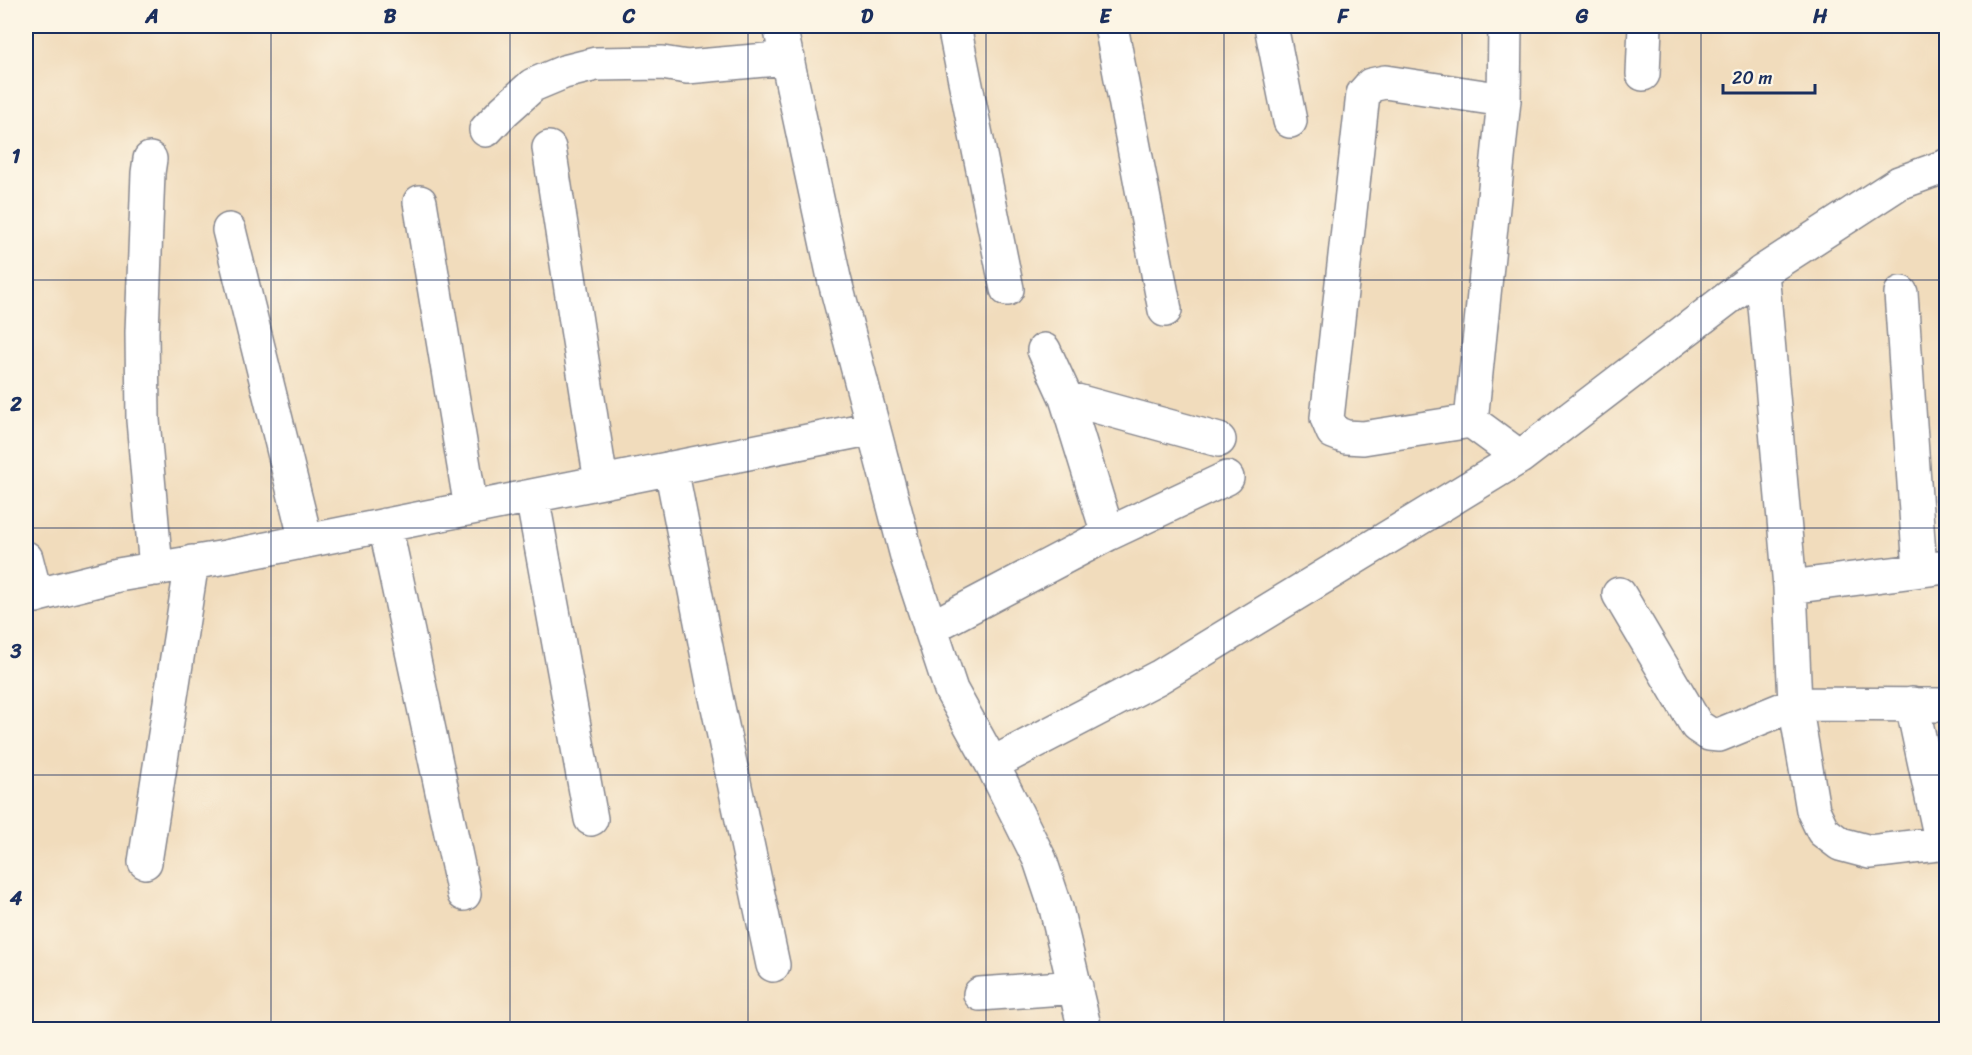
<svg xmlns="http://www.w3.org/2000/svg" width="1972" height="1055" font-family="Sriracha,sans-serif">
  <rect width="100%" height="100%" fill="#fcf5e5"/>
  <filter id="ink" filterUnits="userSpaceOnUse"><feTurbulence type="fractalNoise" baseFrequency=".0167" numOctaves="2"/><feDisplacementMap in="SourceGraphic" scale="12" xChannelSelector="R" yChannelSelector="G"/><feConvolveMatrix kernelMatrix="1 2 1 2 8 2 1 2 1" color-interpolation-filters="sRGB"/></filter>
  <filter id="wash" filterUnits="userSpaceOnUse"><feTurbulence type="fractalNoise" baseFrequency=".008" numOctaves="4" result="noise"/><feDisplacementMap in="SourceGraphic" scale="24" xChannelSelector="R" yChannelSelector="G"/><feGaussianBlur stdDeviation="1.35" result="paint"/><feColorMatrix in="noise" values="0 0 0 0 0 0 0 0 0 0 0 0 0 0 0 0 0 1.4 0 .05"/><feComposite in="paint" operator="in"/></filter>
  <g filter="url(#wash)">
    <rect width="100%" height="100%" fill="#f1dcbc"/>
  </g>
  <g filter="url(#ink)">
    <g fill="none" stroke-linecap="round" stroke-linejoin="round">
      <defs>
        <path id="minor" d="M 780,26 L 834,278 L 908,560 L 951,690 L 992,764 L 1040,860 L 1056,908 L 1085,1030
          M 954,26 L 1007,289
          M 1111,26 L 1165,310
          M 1271,26 L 1290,121
          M 1505,26 L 1504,100 L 1471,421 L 1520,457
          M 1643,74 L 1645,26
          M 486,130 L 504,111 L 533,85 L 564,72 L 596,64 L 662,63 L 687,67 L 788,58
          M 549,148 L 601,482
          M 150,159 L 148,173 L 142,332 L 143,420 L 156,569
          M 420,202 L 471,508
          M 229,230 L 306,541
          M 1762,272 L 1790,587 L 1795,704 L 1813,810 L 1823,831 L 1840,844 L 1870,852 L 1946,843
          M 1901,293 L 1920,570
          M 1044,350 L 1066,398 L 1108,534
          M 1066,398 L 1219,440
          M 1471,421 L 1363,438 L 1346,437 L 1333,432 L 1327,418 L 1363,94 L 1371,85 L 1385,82 L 1504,100
          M 671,468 L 715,693 L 773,965
          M 532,496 L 591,819
          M 385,525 L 464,894
          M 26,558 L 36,596
          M 1790,587 L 1946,567
          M 1619,594 L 1697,726 L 1709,734 L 1719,735 L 1795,704 L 1946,705
          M 26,598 L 118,575 L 226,557 L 873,428
          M 930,628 L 1108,534 L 1227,478
          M 1912,704 L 1942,844
          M 992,764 L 1159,677 L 1520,457 L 1762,272 L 1899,183 L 1946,166
          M 145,862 L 192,562
          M 980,994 L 1076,987"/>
      </defs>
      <!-- minor casing -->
      <use href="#minor" stroke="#86868d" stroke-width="36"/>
      <!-- minor -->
      <use href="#minor" stroke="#fff" stroke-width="33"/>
    </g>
  </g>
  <!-- grid -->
  <path fill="none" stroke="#1b2f5e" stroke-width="1.5" stroke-opacity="0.55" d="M 271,26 L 271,1030M 510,26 L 510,1030M 748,26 L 748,1030M 986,26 L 986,1030M 1224,26 L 1224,1030M 1462,26 L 1462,1030M 1701,26 L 1701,1030M 26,280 L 1946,280M 26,528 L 1946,528M 26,775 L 1946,775"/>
  <!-- margin -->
  <rect width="1972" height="1055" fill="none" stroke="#fcf5e5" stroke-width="66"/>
  <!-- scale -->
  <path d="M1723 84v9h92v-9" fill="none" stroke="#1b2f5e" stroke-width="3"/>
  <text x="1732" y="84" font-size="18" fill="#1b2f5e" stroke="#fcf5e5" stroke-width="4.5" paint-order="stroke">20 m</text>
  <rect x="33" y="33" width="1906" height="989" fill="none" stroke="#1b2f5e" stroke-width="2"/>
  <g font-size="20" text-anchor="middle" font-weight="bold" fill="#1b2f5e">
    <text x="152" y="23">A</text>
    <text x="390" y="23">B</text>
    <text x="629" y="23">C</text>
    <text x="867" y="23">D</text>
    <text x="1105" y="23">E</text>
    <text x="1343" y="23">F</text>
    <text x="1582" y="23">G</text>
    <text x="1820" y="23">H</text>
    <text x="16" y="163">1</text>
    <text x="16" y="411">2</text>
    <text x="16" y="658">3</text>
    <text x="16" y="905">4</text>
  </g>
</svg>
